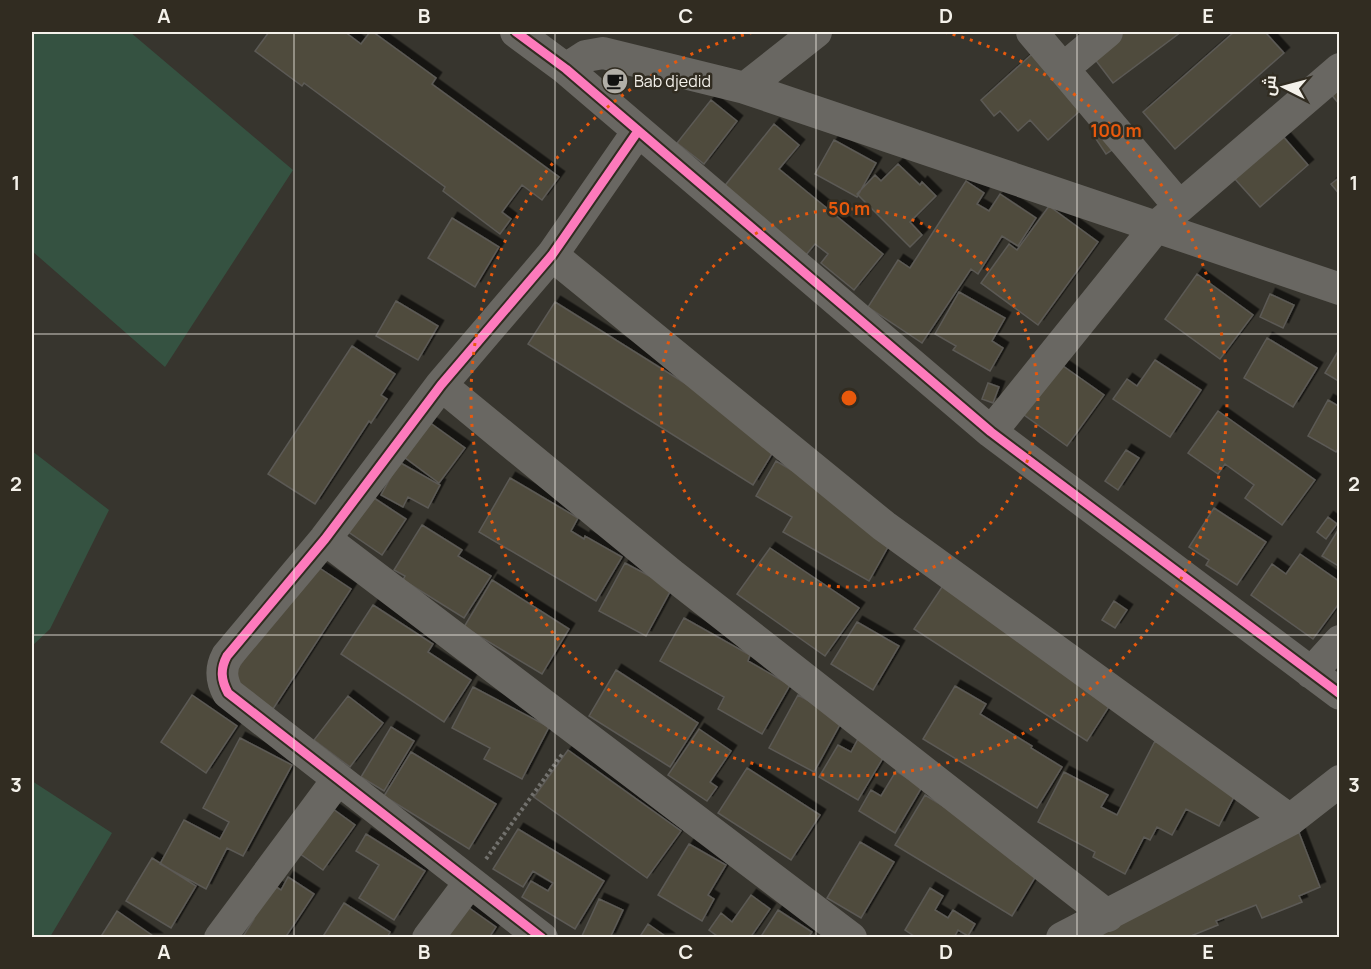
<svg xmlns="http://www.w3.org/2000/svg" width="1371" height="969" font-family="Manrope,Cairo,sans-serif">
  <defs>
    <filter id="shadow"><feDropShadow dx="5.5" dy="-5.5" stdDeviation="0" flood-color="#0009"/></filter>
  </defs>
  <rect width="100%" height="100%" fill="#37352e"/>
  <!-- green -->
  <path fill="#355241" d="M 32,32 L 130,32 L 293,170 L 165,367 L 32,251 Z
    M 32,451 L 109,510 L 50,629 L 32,646 Z
    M 32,781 L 112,833 L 50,937 L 32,937 Z"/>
  <!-- building -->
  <path fill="#504b3e" stroke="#5c5a55" stroke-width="1.5" filter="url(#shadow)" d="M 269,32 L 345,32 L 361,44 L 370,32 L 373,32 L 436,78 L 432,84 L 559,177 L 542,200 L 522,185 L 502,212 L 511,219 L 500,234 L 443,191 L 445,187 L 304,83 L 302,86 L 255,51 Z
    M 1102,32 L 1181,32 L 1113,83 L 1084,45 Z
    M 1234,32 L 1265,32 L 1284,53 L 1175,149 L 1143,112 Z
    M 1032,54 L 1082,109 L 1048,140 L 1030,120 L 1018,131 L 1000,111 L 994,116 L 981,100 Z
    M 1340,74 L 1340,105 L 1324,86 Z
    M 711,100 L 737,121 L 704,164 L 677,143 Z
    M 774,124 L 799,145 L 779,169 L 883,254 L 854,290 L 821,263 L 828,254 L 815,244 L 806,255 L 723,188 Z
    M 1274,126 L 1308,165 L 1260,207 L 1226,169 Z
    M 1107,128 L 1118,146 L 1106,154 L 1094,136 Z
    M 834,140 L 876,163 L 857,197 L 815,174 Z
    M 898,164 L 920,185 L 922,182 L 936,196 L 910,222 L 922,235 L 910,247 L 857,194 L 875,175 L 881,181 Z
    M 1340,177 L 1340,195 L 1331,184 Z
    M 966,181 L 984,193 L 977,204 L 989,211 L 1000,194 L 1036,218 L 1018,246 L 1002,236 L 978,274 L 971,269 L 922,343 L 868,307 L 898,260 L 910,268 Z
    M 1049,206 L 1098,242 L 1038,325 L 981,283 L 1009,244 L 1017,250 Z
    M 452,218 L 499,247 L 475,287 L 428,258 Z
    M 1197,274 L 1253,315 L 1220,359 L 1165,319 Z
    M 959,292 L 1005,318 L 992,341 L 1003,348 L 990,371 L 953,350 L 956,346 L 935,334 Z
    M 1270,294 L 1294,305 L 1283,328 L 1260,317 Z
    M 396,301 L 438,326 L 418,360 L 376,336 Z
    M 555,302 L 779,442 L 753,485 L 528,344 Z
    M 1267,338 L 1317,368 L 1293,407 L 1244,378 Z
    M 352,346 L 395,374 L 381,395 L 387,399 L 371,423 L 369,421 L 315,504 L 268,474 Z
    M 1340,348 L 1340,382 L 1325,373 Z
    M 1155,360 L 1201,390 L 1170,437 L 1113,399 L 1127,379 L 1137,386 Z
    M 1056,361 L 1104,395 L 1067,446 L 1020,412 Z
    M 988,383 L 999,387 L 993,403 L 982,399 Z
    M 1328,400 L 1340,407 L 1340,445 L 1336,452 L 1308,436 Z
    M 1218,411 L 1315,480 L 1282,525 L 1245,498 L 1254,485 L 1225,464 L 1218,474 L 1188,453 Z
    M 429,422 L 465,448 L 439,483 L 404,457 Z
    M 1126,450 L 1139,458 L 1118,490 L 1105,481 Z
    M 776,461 L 909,538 L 888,547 L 869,581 L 783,532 L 792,517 L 756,496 Z
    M 399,462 L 440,485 L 428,508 L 408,497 L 403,507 L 381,495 Z
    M 510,478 L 578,518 L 571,531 L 584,539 L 585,536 L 622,557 L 596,601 L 479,532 Z
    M 371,496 L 406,519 L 382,555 L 347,531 Z
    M 1214,508 L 1266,542 L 1237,585 L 1206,565 L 1209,560 L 1189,547 Z
    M 1328,517 L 1337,524 L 1326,539 L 1317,532 Z
    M 422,525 L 462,550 L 458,556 L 491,576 L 464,618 L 403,580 L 405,576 L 394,570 Z
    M 1340,527 L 1340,567 L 1322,556 Z
    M 770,548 L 859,608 L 825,656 L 737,594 Z
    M 1300,554 L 1340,582 L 1340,602 L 1313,639 L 1251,595 L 1272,564 L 1286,574 Z
    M 625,563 L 672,588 L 646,636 L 599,611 Z
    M 318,567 L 351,589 L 273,709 L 230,680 L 299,577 Z
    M 492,580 L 569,629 L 542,674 L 464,627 Z
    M 944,584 L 1110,705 L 1087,741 L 914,629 Z
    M 1114,601 L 1127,610 L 1115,628 L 1102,620 Z
    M 373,605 L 433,644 L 428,652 L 471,680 L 444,722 L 341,654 Z
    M 684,618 L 750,655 L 748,661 L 790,685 L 762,734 L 718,709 L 724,697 L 660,661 Z
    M 857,622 L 899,646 L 873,690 L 831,664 Z
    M 616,670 L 698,723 L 670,767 L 589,716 Z
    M 955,686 L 986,704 L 980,714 L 1032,746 L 1031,748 L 1062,767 L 1037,808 L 923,739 Z
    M 473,687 L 549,727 L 522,779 L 484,759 L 490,748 L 452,728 Z
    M 192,695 L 237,726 L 206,773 L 161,742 Z
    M 798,695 L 843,719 L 814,772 L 769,748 Z
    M 348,696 L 383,723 L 350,767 L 314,740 Z
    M 391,727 L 414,741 L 384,791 L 361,777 Z
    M 699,729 L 731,751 L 710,782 L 717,787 L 707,801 L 668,775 Z
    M 859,737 L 886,753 L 858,800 L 819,777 L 838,745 L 851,752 Z
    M 240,738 L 292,765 L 243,856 L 227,848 L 206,889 L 160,864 L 184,820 L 220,839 L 229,822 L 203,808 Z
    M 1155,741 L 1240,785 L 1219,826 L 1186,809 L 1172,835 L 1157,827 L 1150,840 L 1144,837 L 1125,874 L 1093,857 L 1095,852 L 1038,822 L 1064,772 L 1108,795 L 1101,807 L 1117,815 Z
    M 568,750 L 681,831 L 647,878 L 534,797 Z
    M 411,752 L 496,804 L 469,849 L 384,796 Z
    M 747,768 L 820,815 L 791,860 L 718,813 Z
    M 896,771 L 922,787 L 895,833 L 859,811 L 871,790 L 881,796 Z
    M 925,795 L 1042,866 L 1012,916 L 895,845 Z
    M 322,801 L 355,825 L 323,870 L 289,846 Z
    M 518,829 L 604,881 L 575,929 L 522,897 L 531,881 L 548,891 L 553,883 L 533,871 L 523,887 L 493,869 Z
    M 1298,830 L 1320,887 L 1299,896 L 1302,902 L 1262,918 L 1256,905 L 1216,921 L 1218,925 L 1186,938 L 1097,938 L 1103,935 L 1097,923 Z
    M 366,834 L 425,871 L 394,920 L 359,898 L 379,865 L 356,851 Z
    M 860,842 L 894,862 L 861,918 L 827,898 Z
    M 689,844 L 726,865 L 708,895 L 714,899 L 702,921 L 658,895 Z
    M 152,858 L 196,886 L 171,928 L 126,901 Z
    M 288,877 L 314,894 L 285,938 L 242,938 L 254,919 L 244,912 L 265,880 L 281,890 Z
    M 930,888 L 943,896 L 935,910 L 948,918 L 953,910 L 975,924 L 968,936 L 958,930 L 954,938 L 917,938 L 905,930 Z
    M 751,895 L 770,909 L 750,938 L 720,938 L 709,930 L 721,913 L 732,922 Z
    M 599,899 L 623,910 L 610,938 L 581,938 Z
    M 344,903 L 390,932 L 387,938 L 322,938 Z
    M 465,905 L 496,927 L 489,938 L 443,938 Z
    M 778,910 L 812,932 L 808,938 L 760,938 Z
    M 117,911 L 156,938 L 100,938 Z
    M 648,924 L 668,938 L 639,938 Z"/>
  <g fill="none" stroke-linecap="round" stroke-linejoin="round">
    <!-- path -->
    <path stroke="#72716d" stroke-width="4" stroke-dasharray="3 3" stroke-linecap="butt" d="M 486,859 L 563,753"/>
    <!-- minor -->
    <path stroke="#696762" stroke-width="32" d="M 516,32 L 566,69 L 991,432 L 1340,694
      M 1032,32 L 1179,206
      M 1064,68 L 1107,32
      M 566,69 L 586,56 L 603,53 L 745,88 L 1340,289
      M 745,88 L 816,32
      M 552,255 L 884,526 L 1290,820
      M 441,385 L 671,574 L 1108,916
      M 991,432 L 1156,227 L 1340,69
      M 325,539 L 851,938
      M 1311,673 L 1340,641
      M 220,938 L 338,779
      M 428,938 L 470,882
      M 542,938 L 228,693 C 221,680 220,669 227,656 L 325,539 L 441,385 L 552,255 L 638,131
      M 1062,938 L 1290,820 L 1340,781"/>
    <defs>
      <path id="cycleway" d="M 516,32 L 566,69 L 991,432 L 1340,694
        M 542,938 L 228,693 C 221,680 220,669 227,656 L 325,539 L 441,385 L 552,255 L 638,131"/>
    </defs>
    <!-- cycleway casing -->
    <use href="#cycleway" stroke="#312c21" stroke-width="13"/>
    <!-- cycleway -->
    <use href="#cycleway" stroke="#fd7abc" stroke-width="9"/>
  </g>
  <!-- grid -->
  <path fill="none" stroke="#f4f1ea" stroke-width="1.5" stroke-opacity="0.55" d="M 294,32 L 294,938M 555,32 L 555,938M 816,32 L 816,938M 1077,32 L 1077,938M 32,334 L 1340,334M 32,635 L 1340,635"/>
  <!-- distance rings -->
  <g fill="none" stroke="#e8590c" stroke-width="3" stroke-dasharray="3 6">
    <circle cx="849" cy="398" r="189"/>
    <path d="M944 32A378 378 0 1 1 754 32"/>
  </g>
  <!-- icons -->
  <defs>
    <symbol id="cafe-disc" viewBox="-11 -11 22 22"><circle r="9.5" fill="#b2afa8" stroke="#312c21"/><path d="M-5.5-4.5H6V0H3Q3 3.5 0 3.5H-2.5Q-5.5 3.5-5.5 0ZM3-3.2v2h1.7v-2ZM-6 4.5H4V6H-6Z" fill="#111"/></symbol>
  </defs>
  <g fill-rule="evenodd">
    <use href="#cafe-disc" x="600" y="66" width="30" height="30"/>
  </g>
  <g text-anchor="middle" stroke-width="5" stroke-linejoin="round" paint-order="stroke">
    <!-- poi labels -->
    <g font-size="16" fill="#f4f1ea" stroke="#312c21" text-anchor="start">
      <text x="634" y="87">Bab djedid</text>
    </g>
  </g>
  <circle cx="849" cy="398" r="9" fill="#e8590c" stroke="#312c21" stroke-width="3"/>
  <g font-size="18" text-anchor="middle" font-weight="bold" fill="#e8590c" stroke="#312c21" stroke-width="5" stroke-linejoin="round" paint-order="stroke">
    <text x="1116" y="137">100 m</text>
    <text x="849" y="215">50 m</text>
  </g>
  <!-- border -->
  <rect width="1371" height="969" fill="none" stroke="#312c21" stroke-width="66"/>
  <!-- north arrow -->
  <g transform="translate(1284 87) rotate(276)" stroke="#312c21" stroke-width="4.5" paint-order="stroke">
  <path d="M0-4.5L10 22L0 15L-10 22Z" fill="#f4f1ea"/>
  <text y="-9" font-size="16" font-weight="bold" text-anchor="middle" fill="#f4f1ea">ش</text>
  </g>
  <rect x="33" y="33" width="1305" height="903" fill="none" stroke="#f4f1ea" stroke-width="2"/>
  <g font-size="20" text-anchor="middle" font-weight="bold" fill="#f4f1ea">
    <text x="164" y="23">A</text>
    <text x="424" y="23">B</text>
    <text x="686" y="23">C</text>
    <text x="946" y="23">D</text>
    <text x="1208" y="23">E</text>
    <text x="16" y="190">1</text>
    <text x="1354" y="190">1</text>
    <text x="16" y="491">2</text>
    <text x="1354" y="491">2</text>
    <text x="16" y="792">3</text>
    <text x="1354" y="792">3</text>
    <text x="164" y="959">A</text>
    <text x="424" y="959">B</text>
    <text x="686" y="959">C</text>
    <text x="946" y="959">D</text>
    <text x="1208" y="959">E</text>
  </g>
</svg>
